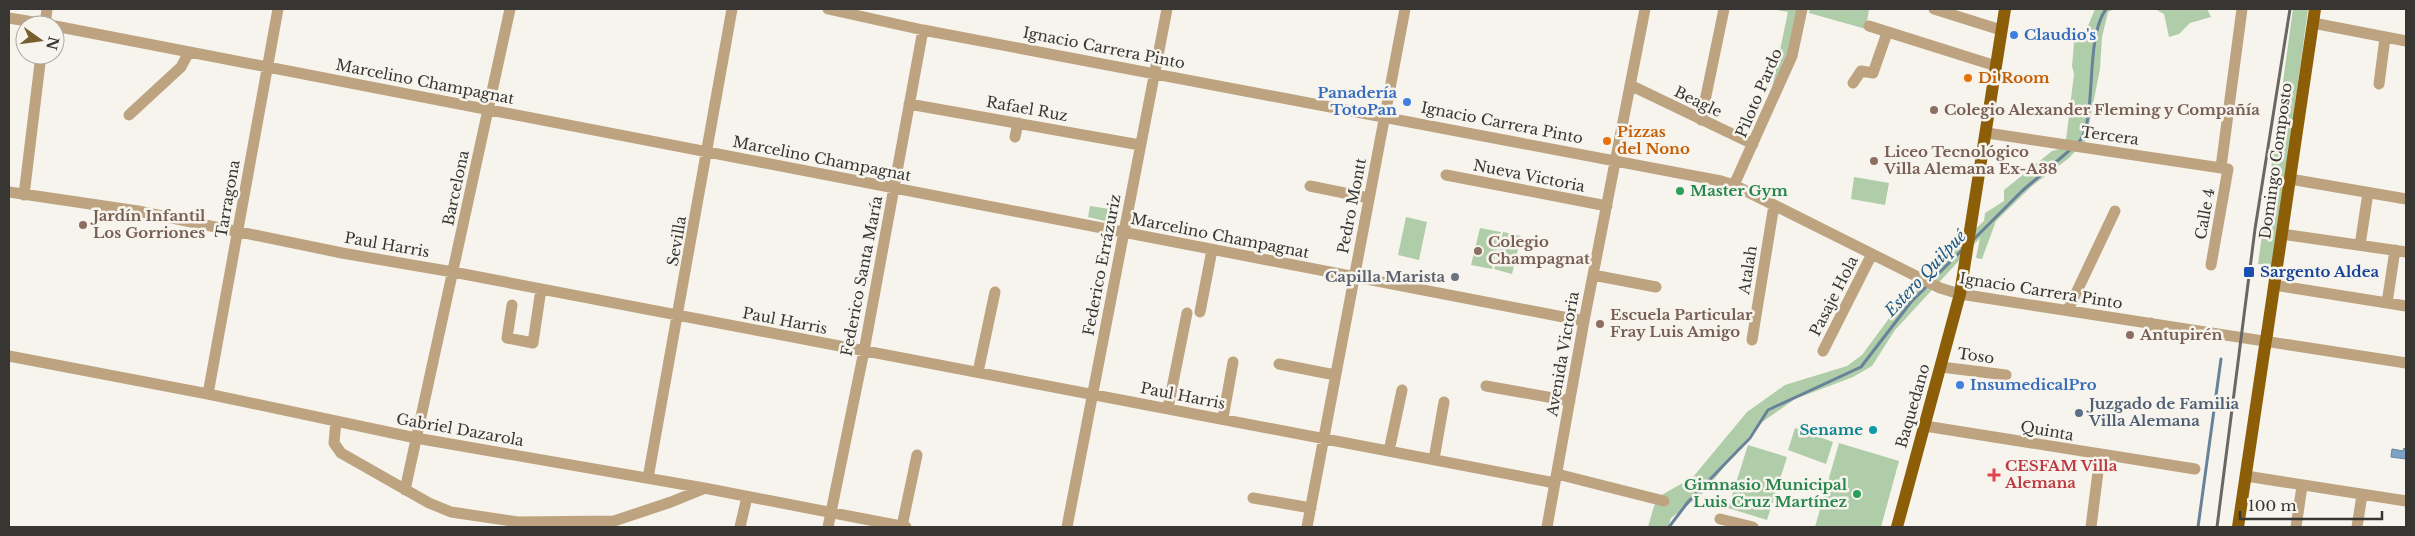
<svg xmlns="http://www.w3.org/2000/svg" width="2415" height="536" font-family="'Libre Baskerville',serif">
  <rect width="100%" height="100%" fill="#f6f4ec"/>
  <!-- green -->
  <path fill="#b0cda9" d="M 1771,9 L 1796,9 L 1797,11 L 1788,56 L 1772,88 L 1788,12 Z
    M 1810,9 L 1869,9 L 1866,29 L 1809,13 Z
    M 2095,9 L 2114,9 L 2108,12 L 2102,37 L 2100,69 L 2086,140 L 2069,158 L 2032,186 L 1996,221 L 1982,259 L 1976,258 L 1980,238 L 1895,330 L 1872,366 L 1853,377 L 1795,399 L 1758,425 L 1702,494 L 1671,518 L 1668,527 L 1648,527 L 1654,506 L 1660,496 L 1693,477 L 1747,412 L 1785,385 L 1847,366 L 1862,355 L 1890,317 L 1894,304 L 1984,221 L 1985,213 L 2004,201 L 2004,190 L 2052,151 L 2059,149 L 2066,140 L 2074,74 L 2072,66 L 2075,31 L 2085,33 Z
    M 2155,9 L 2207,9 L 2211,17 L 2190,23 L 2179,34 L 2169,37 L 2164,14 Z
    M 2293,9 L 2308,9 L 2273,266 L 2258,264 Z
    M 1854,177 L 1889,183 L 1885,205 L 1851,199 Z
    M 1090,206 L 1116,210 L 1113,223 L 1088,217 Z
    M 1406,217 L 1427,222 L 1419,260 L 1398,255 Z
    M 1480,228 L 1501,232 L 1492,269 L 1471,265 Z
    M 1503,232 L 1521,236 L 1512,274 L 1494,269 Z
    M 1795,428 L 1833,442 L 1826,464 L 1788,450 Z
    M 1839,443 L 1899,461 L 1881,527 L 1815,527 Z
    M 1748,445 L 1787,457 L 1767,520 L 1728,508 Z"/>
  <!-- water -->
  <path fill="#7ca3c5" stroke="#678299" d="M 2404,448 L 2406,450 L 2406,459 L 2391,457 L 2392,449 L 2403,451 Z"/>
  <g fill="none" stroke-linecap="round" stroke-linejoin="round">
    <!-- stream -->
    <path stroke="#678299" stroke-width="3" d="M 2077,144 C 2099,125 2083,41 2106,9
      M 1972,241 L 2022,191 L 2070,150
      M 1931,281 L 1962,250
      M 1669,527 L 1688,502 L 1750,438 L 1768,410 L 1861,367 L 1911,302 L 1927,286
      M 2198,527 L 2221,359"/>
    <!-- minor -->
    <path stroke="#bda380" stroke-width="11" d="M 828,9 L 923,30 L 1721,181 L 1734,185 L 1940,288 L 1960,294 L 2406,363
      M 1934,9 L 2001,30
      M 9,18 L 51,25
      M 2313,23 L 2406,41
      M 45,25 L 47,9
      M 55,26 L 1584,321
      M 1869,26 L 1996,66
      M 1853,83 L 1861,71 L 1873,73 L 1887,33
      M 2379,84 L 2385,38
      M 1630,85 L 1753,144
      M 909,104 L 1140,145
      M 129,115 L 181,67 L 189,52
      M 1701,120 L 1724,9
      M 1987,133 L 2228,169 L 2211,265
      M 1015,137 L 1018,123
      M 2221,167 L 2242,9
      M 1446,175 L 1607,206
      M 2290,179 L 2406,199
      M 1734,185 L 1792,56 L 1802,9
      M 1310,186 L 1369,198
      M 9,192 L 138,211 L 342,253 L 453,272 L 1555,483
      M 24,195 L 41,55
      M 2282,234 L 2406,252
      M 2360,245 L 2368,193
      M 1593,275 L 1656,287
      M 2274,285 L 2406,306
      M 2387,303 L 2395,250
      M 512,305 L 507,338 L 533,343 L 541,289
      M 2068,310 L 2115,211
      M 1200,312 L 1212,250
      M 2151,323 L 2150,331 L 2174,335
      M 1752,340 L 1774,205
      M 1823,351 L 1872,254
      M 9,356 L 208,394 L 416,438 L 704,488 L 906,527
      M 1279,364 L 1335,375
      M 1941,367 L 2006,375
      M 978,372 L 995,292
      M 1486,386 L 1570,401
      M 208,394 L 278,9
      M 1168,408 L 1187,313
      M 1223,418 L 1233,362
      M 336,421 L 334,443 L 341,453 L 429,503 L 451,512 L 518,522 L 614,521 L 671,502 L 703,489
      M 1925,426 L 2195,469
      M 1389,451 L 1402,390
      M 1434,459 L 1444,402
      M 1557,474 L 1664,501
      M 2246,476 L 2406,501
      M 648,478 L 732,9
      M 405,490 L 510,9
      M 1253,498 L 1311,508
      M 1720,519 L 1753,527
      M 902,526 L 917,455
      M 740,527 L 747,497
      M 828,527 L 864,351 L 923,30
      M 1067,527 L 1167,9
      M 1307,527 L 1405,9
      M 1547,527 L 1584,321 L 1645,9
      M 2091,527 L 2100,456
      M 2296,527 L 2302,486
      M 2357,527 L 2362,495"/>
    <!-- major -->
    <path stroke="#8c5e07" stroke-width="12" d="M 2267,334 L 2315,9
      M 1897,527 L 1960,294 L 2005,9
      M 2238,527 L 2265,346"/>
    <!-- rail -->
    <path stroke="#686763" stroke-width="3" d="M 2217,527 L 2255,229 L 2290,9"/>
    <!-- major-bridge -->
    <path stroke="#8c5e07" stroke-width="12" d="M 2265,346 L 2267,334"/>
  </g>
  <!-- markers -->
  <g fill="#3f7fe0" stroke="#f6f4ec" stroke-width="2">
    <circle cx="2014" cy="35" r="5"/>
    <circle cx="1407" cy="102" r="5"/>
    <circle cx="1960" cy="385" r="5"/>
  </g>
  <g fill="#e8710a" stroke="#f6f4ec" stroke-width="2">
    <circle cx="1968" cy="78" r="5"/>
    <circle cx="1607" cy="141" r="5"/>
  </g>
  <g fill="#8d6e63" stroke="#f6f4ec" stroke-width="2">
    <circle cx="1934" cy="110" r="5"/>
    <circle cx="1874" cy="161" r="5"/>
    <circle cx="83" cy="225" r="5"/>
    <circle cx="1478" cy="251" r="5"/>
    <circle cx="1600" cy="324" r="5"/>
    <circle cx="2130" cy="335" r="5"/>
  </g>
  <g fill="#2e9e5b" stroke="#f6f4ec" stroke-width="2">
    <circle cx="1680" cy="191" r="5"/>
    <circle cx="1857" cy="494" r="5"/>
  </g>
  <rect fill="#1a4fb4" stroke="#f6f4ec" stroke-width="2" x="2243" y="266" width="12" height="12" rx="2.5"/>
  <circle fill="#6b7280" stroke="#f6f4ec" stroke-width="2" cx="1455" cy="277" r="5"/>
  <circle fill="#5c6f8a" stroke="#f6f4ec" stroke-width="2" cx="2079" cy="413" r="5"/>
  <circle fill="#0f9aa8" stroke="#f6f4ec" stroke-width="2" cx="1873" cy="430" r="5"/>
  <path fill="#e0444e" stroke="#f6f4ec" stroke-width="2" d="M1991.5 467.5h5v5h5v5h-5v5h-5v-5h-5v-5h5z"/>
  <g text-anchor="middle" stroke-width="5" stroke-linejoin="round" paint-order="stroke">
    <!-- shop labels -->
    <g font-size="15" font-weight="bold" fill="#366cbe" stroke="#f6f4ec" text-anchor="start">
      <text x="2024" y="40">Claudio's</text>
      <text x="1397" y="98" text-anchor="end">Panadería<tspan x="1397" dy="17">TotoPan</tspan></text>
      <text x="1970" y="390">InsumedicalPro</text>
    </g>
    <!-- street labels -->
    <g font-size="15" fill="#373633" stroke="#f6f4ec">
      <text transform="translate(1104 48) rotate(11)" y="5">Ignacio Carrera Pinto</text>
      <text transform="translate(425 82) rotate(11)" y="5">Marcelino Champagnat</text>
      <text transform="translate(1759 93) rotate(-67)" y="5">Piloto Pardo</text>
      <text transform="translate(1698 102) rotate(26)" y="5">Beagle</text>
      <text transform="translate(1027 109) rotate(10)" y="5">Rafael Ruz</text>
      <text transform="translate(1502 123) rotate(11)" y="5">Ignacio Carrera Pinto</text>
      <text transform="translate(2110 136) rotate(8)" y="5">Tercera</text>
      <text transform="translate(822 159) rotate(11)" y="5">Marcelino Champagnat</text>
      <text transform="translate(2276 161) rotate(-82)" y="5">Domingo Composto</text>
      <text transform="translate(1529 176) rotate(11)" y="5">Nueva Victoria</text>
      <text transform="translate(456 188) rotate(-78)" y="5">Barcelona</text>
      <text transform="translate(228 199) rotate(-80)" y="5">Tarragona</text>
      <text transform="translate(1352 206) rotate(-79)" y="5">Pedro Montt</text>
      <text transform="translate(2205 214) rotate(-80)" y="5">Calle 4</text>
      <text transform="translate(1220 236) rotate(11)" y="5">Marcelino Champagnat</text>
      <text transform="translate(677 241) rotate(-80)" y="5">Sevilla</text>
      <text transform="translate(387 245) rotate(10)" y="5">Paul Harris</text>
      <text transform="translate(1102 265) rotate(-79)" y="5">Federico Errázuriz</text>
      <text transform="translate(1748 270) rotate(-81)" y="5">Atalah</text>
      <text transform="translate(862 276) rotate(-79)" y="5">Federico Santa María</text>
      <text transform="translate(2041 291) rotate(9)" y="5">Ignacio Carrera Pinto</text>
      <text transform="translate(1834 296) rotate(-63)" y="5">Pasaje Hola</text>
      <text transform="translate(785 321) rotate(11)" y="5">Paul Harris</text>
      <text transform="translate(1563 354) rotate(-80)" y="5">Avenida Victoria</text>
      <text transform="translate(1976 356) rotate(8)" y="5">Toso</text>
      <text transform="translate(1183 396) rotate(11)" y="5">Paul Harris</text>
      <text transform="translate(1913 406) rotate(-74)" y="5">Baquedano</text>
      <text transform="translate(460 430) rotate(10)" y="5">Gabriel Dazarola</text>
      <text transform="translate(2047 431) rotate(10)" y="5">Quinta</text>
    </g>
    <!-- food labels -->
    <g font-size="15" font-weight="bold" fill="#c56008" stroke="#f6f4ec" text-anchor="start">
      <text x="1978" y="83">Di Room</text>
      <text x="1617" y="137">Pizzas<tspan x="1617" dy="17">del Nono</tspan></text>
    </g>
    <!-- education labels -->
    <g font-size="15" font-weight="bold" fill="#785e54" stroke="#f6f4ec" text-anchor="start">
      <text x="1944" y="115">Colegio Alexander Fleming y Compañía</text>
      <text x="1884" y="157">Liceo Tecnológico<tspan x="1884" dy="17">Villa Alemana Ex-A38</tspan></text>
      <text x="93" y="221">Jardín Infantil<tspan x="93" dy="17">Los Gorriones</tspan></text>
      <text x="1488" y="247">Colegio<tspan x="1488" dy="17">Champagnat</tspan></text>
      <text x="1610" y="320">Escuela Particular<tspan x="1610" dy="17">Fray Luis Amigo</tspan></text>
      <text x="2140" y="340">Antupirén</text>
    </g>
    <!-- leisure labels -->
    <g font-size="15" font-weight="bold" fill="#27864d" stroke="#f6f4ec" text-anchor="start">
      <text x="1690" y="196">Master Gym</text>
      <text x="1847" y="490" text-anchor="end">Gimnasio Municipal<tspan x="1847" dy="17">Luis Cruz Martínez</tspan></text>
    </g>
    <!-- transit labels -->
    <g font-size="15" font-weight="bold" fill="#164399" stroke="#f6f4ec" text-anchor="start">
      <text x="2260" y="277">Sargento Aldea</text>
    </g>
    <!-- worship labels -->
    <g font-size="15" font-weight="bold" fill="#5b616d" stroke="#f6f4ec" text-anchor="end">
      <text x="1445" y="282">Capilla Marista</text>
    </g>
    <!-- service labels -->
    <g font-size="15" font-weight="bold" fill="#4e5e75" stroke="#f6f4ec" text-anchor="start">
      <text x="2089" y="409">Juzgado de Familia<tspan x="2089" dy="17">Villa Alemana</tspan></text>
    </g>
    <!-- culture labels -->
    <g font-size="15" font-weight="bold" fill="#0d838f" stroke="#f6f4ec" text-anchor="end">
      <text x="1863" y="435">Sename</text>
    </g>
    <!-- health labels -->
    <g font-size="15" font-weight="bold" fill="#be3a42" stroke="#f6f4ec" text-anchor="start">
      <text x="2005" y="471">CESFAM Villa<tspan x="2005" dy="17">Alemana</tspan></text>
    </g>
    <!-- water labels -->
    <g font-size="16" font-style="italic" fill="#1b5885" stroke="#f6f4ec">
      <text transform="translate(1925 273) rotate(-47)" y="6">Estero Quilpué</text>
    </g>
  </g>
  <!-- border -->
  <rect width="2415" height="536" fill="none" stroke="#373633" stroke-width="20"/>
  <!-- north arrow -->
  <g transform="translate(40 40) rotate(104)"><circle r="24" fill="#f6f4ec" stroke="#aaa8a2"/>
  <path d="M0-4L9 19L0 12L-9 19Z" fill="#785f30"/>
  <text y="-8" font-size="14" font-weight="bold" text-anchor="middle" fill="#373633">N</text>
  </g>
  <!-- scale -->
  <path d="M2240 511v8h142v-8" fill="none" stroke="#373633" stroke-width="2.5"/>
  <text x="2248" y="511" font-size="15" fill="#373633" stroke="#f6f4ec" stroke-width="4" paint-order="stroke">100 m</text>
</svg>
